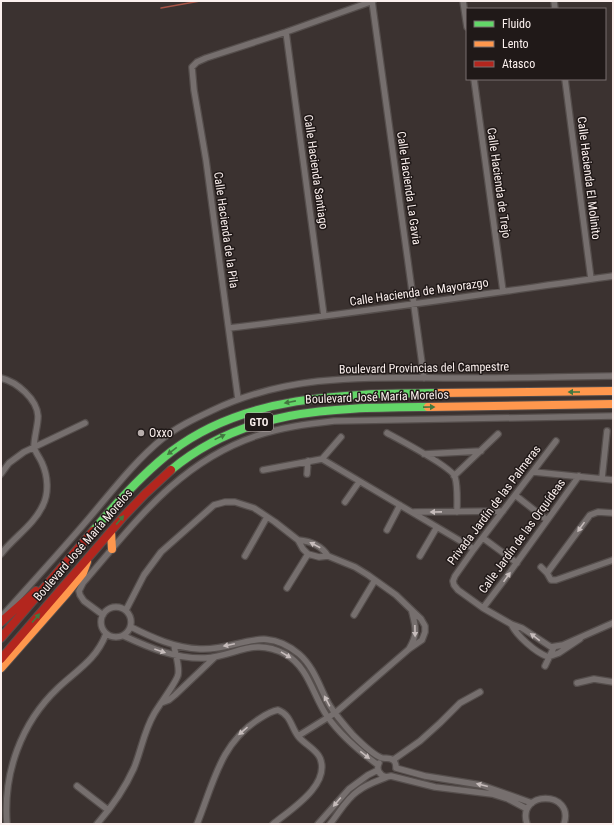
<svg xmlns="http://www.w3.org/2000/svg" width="614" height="825" font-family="'Roboto Condensed',sans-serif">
  <rect width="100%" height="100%" fill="#3b3230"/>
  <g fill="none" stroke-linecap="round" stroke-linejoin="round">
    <!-- stream -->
    <path stroke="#a85446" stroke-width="1.5" d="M 161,8 L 200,1"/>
    <defs>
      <path id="street" d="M 372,1 L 424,378
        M 463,1 L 467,27
        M 554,1 L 555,9
        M 286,32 L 324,316
        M 474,79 L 503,291
        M 565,79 L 591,279
        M 229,328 C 357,313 485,294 613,276
        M 1,378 C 17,382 37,399 38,416 C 38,426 34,437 34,447 C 35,452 40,458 42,463 C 48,476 49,493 43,505 C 34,525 14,537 1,554
        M 238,399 L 206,160 L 194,90 L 192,67 L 197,62 L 206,58 L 286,32 L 373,1
        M 387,433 C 398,439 452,467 455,477 C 458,487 457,501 457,512
        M 556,441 L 474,549 L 455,576 L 453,581 L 454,585 L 458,590 L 483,608 L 511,624 L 522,628 L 551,647 L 563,645 L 613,623
        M 424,454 L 481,451
        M 322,459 L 474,549
        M 263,470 L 322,459 L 341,437
        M 534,472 L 613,480
        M 1,474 L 9,463 L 24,452 L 85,423
        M 307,474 L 308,461
        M 454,476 L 498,434
        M 602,478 L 607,431
        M 515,495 L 547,520
        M 345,502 L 359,482
        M 414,512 L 503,511
        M 387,530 L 400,505
        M 483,538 L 517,563
        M 298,540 C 310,541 321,545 328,556
        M 245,556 L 267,517
        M 420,556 L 437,527
        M 541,567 L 547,573 L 551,580 L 556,580 L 613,560
        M 547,573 L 590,515 L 598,512 L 613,513
        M 287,588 L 308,554
        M101 622a15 15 0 1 1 30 0a15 15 0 1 1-30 0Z
        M 483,608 L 505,579 L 579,476
        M 126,610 L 144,575 L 161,552 L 214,505 L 225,502 L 235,502 L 254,508 L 275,522 L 298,540 L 303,549 L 308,554 L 319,557 L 328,556 L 355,567 L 368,575 L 396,595 L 421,619 L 425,626 L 425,632 L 422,640 L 409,649 L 335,713 L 298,736
        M 103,615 L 84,601 L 80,595 L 79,591 L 83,583 C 135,523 177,463 256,436 C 282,427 308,424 334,421 L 613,416
        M 354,615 L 375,580
        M 1,617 C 31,584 61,551 90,517 C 113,490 135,461 162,439 C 177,427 194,419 211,411 C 292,372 371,378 457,378 C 509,378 561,377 613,376
        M 511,624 C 517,636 535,652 548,657 L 559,653 L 580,639
        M 131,627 C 153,638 175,648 200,649 C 239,651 262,623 299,654 C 315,668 320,689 330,706 C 337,717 345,726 353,735 C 360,742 373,755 382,758 C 385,759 389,757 393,760 C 396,762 396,765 396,768
        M 124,636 C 150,648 176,659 205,658 C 236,656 253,637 285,654 C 309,667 313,696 327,716 C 341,736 359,751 378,765
        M 409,649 C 418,634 416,628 412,612
        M 545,666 L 554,647
        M 577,683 L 594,679 L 613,682
        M 161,703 L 169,700 L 175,695 L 215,657
        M 393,760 L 420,741 L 440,723 L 460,703 L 480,692
        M 379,763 C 376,769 379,775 386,777 L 391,776 L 435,787 L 492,794 L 508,799 L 527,809
        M 396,768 L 425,776 L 481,785 L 532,803
        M 77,786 L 108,810
        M 7,824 C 3,773 21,723 58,688 C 77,670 96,660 106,634
        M 97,824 C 111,808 125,788 134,768 C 141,751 144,731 154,714 C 159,705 176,683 178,675 C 180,666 175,654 174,645
        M 197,824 C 213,785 220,743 259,719 C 265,715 271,711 278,710 C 291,715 291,727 298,736 C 304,744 316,749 320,758 C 331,785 290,810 273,824
        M 318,824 L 349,789 L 368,775 L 378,770
        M 330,824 C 339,813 346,799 358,791 C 367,784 377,781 387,777
        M 527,824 C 516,790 575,790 564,824"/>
      <path id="fast" d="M 171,470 C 247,407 335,408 428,407
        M 93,531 C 117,502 142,474 172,451 C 247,394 347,394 437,393"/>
      <path id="slow" d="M 437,393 L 613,391
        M 428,407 L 613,404
        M 111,532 L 112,549
        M 1,668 L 67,593 L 83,573 L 87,562"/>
      <path id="jam" d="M 1,622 L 36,591
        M 1,638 L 93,531
        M 1,659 L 124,516 L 145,494 L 171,470"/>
    </defs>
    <!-- street casing -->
    <use href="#street" stroke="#554e4c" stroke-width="8"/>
    <!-- fast casing -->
    <use href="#fast" stroke="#554e4c" stroke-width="10"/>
    <!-- slow casing -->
    <use href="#slow" stroke="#554e4c" stroke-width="10"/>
    <!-- jam casing -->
    <use href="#jam" stroke="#554e4c" stroke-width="10"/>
    <!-- street -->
    <use href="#street" stroke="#766f6e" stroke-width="5.5"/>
    <!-- fast -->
    <use href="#fast" stroke="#63d668" stroke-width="8"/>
    <!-- slow -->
    <use href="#slow" stroke="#ff974d" stroke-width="8"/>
    <!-- jam -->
    <use href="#jam" stroke="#b3261e" stroke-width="8"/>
  </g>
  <!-- one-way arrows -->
  <defs><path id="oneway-solid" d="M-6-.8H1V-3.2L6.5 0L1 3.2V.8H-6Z"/></defs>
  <g fill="#427840">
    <use href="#oneway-solid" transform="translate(574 392) rotate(180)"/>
    <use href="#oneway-solid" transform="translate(290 402) rotate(169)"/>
    <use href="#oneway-solid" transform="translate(429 407) rotate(-1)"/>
    <use href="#oneway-solid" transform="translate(220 437) rotate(-26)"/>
    <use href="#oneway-solid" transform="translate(172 451) rotate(143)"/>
    <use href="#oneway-solid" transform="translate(120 520) rotate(-50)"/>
    <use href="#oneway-solid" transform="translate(36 618) rotate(-49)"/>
  </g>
  <g fill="#c6bcbb">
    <use href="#oneway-solid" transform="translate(436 512) rotate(179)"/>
    <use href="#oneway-solid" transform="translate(581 527) rotate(126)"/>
    <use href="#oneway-solid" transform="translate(315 545) rotate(-152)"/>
    <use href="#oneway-solid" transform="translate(507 577) rotate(-55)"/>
    <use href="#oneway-solid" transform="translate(415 631) rotate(89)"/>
    <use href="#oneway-solid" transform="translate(535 637) rotate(-143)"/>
    <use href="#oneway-solid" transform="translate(229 645) rotate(168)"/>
    <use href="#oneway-solid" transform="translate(160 651) rotate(19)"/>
    <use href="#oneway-solid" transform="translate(286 655) rotate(31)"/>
    <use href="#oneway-solid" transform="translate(327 701) rotate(-118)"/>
    <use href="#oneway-solid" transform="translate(243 731) rotate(139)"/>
    <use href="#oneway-solid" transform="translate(365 755) rotate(38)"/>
    <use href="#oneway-solid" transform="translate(482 785) rotate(-166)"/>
    <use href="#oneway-solid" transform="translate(337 802) rotate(130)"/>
  </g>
  <!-- markers -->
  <circle fill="#b8aeac" stroke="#201918" stroke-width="1.5" cx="141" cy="433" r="4"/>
  <g text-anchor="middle" stroke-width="3" stroke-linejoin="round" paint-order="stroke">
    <!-- shield labels -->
    <rect fill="#201918" stroke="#b9b0ae" stroke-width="1" x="245" y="413" width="28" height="18" rx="3"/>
    <g font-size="11" font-weight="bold" fill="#fbf0ee">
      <text x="259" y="426">GTO</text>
    </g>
    <!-- street labels -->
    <g font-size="12" fill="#fbf0ee" stroke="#201918">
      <text transform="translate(316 172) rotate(82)" y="4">Calle Hacienda Santiago</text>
      <text transform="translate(589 178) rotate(83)" y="4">Calle Hacienda El Molinito</text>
      <text transform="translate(499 183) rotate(82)" y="4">Calle Hacienda de Trejo</text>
      <text transform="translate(409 188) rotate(82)" y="4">Calle Hacienda La Gavia</text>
      <text transform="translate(226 230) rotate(82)" y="4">Calle Hacienda de la Pila</text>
      <text transform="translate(419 292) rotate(-8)" y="4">Calle Hacienda de Mayorazgo</text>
      <text transform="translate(424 368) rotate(-1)" y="4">Boulevard Provincias del Campestre</text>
      <text transform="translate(377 397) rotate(-2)" y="4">Boulevard José María Morelos</text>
      <text transform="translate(494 505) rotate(-53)" y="4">Privada Jardín de las Palmeras</text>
      <text transform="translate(522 536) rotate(-54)" y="4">Calle Jardín de las Orquídeas</text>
      <text transform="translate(83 545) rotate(-49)" y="4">Boulevard José María Morelos</text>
    </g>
    <!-- poi labels -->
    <g font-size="12" fill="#fbf0ee" stroke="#201918" text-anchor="start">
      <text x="149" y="437">Oxxo</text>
    </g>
  </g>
  <!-- border -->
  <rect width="614" height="825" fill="none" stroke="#fbf0ee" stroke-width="4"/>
  <!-- legend -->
  <rect x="466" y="8" width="140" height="72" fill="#201918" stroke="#786f6e"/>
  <rect x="474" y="21" width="20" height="6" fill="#63d668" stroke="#786f6e"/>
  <text x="502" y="28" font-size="12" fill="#fbf0ee">Fluido</text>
  <rect x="474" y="41" width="20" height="6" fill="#ff974d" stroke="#786f6e"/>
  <text x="502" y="48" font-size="12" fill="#fbf0ee">Lento</text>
  <rect x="474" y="61" width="20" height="6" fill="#b3261e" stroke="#786f6e"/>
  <text x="502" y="68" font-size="12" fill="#fbf0ee">Atasco</text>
</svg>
